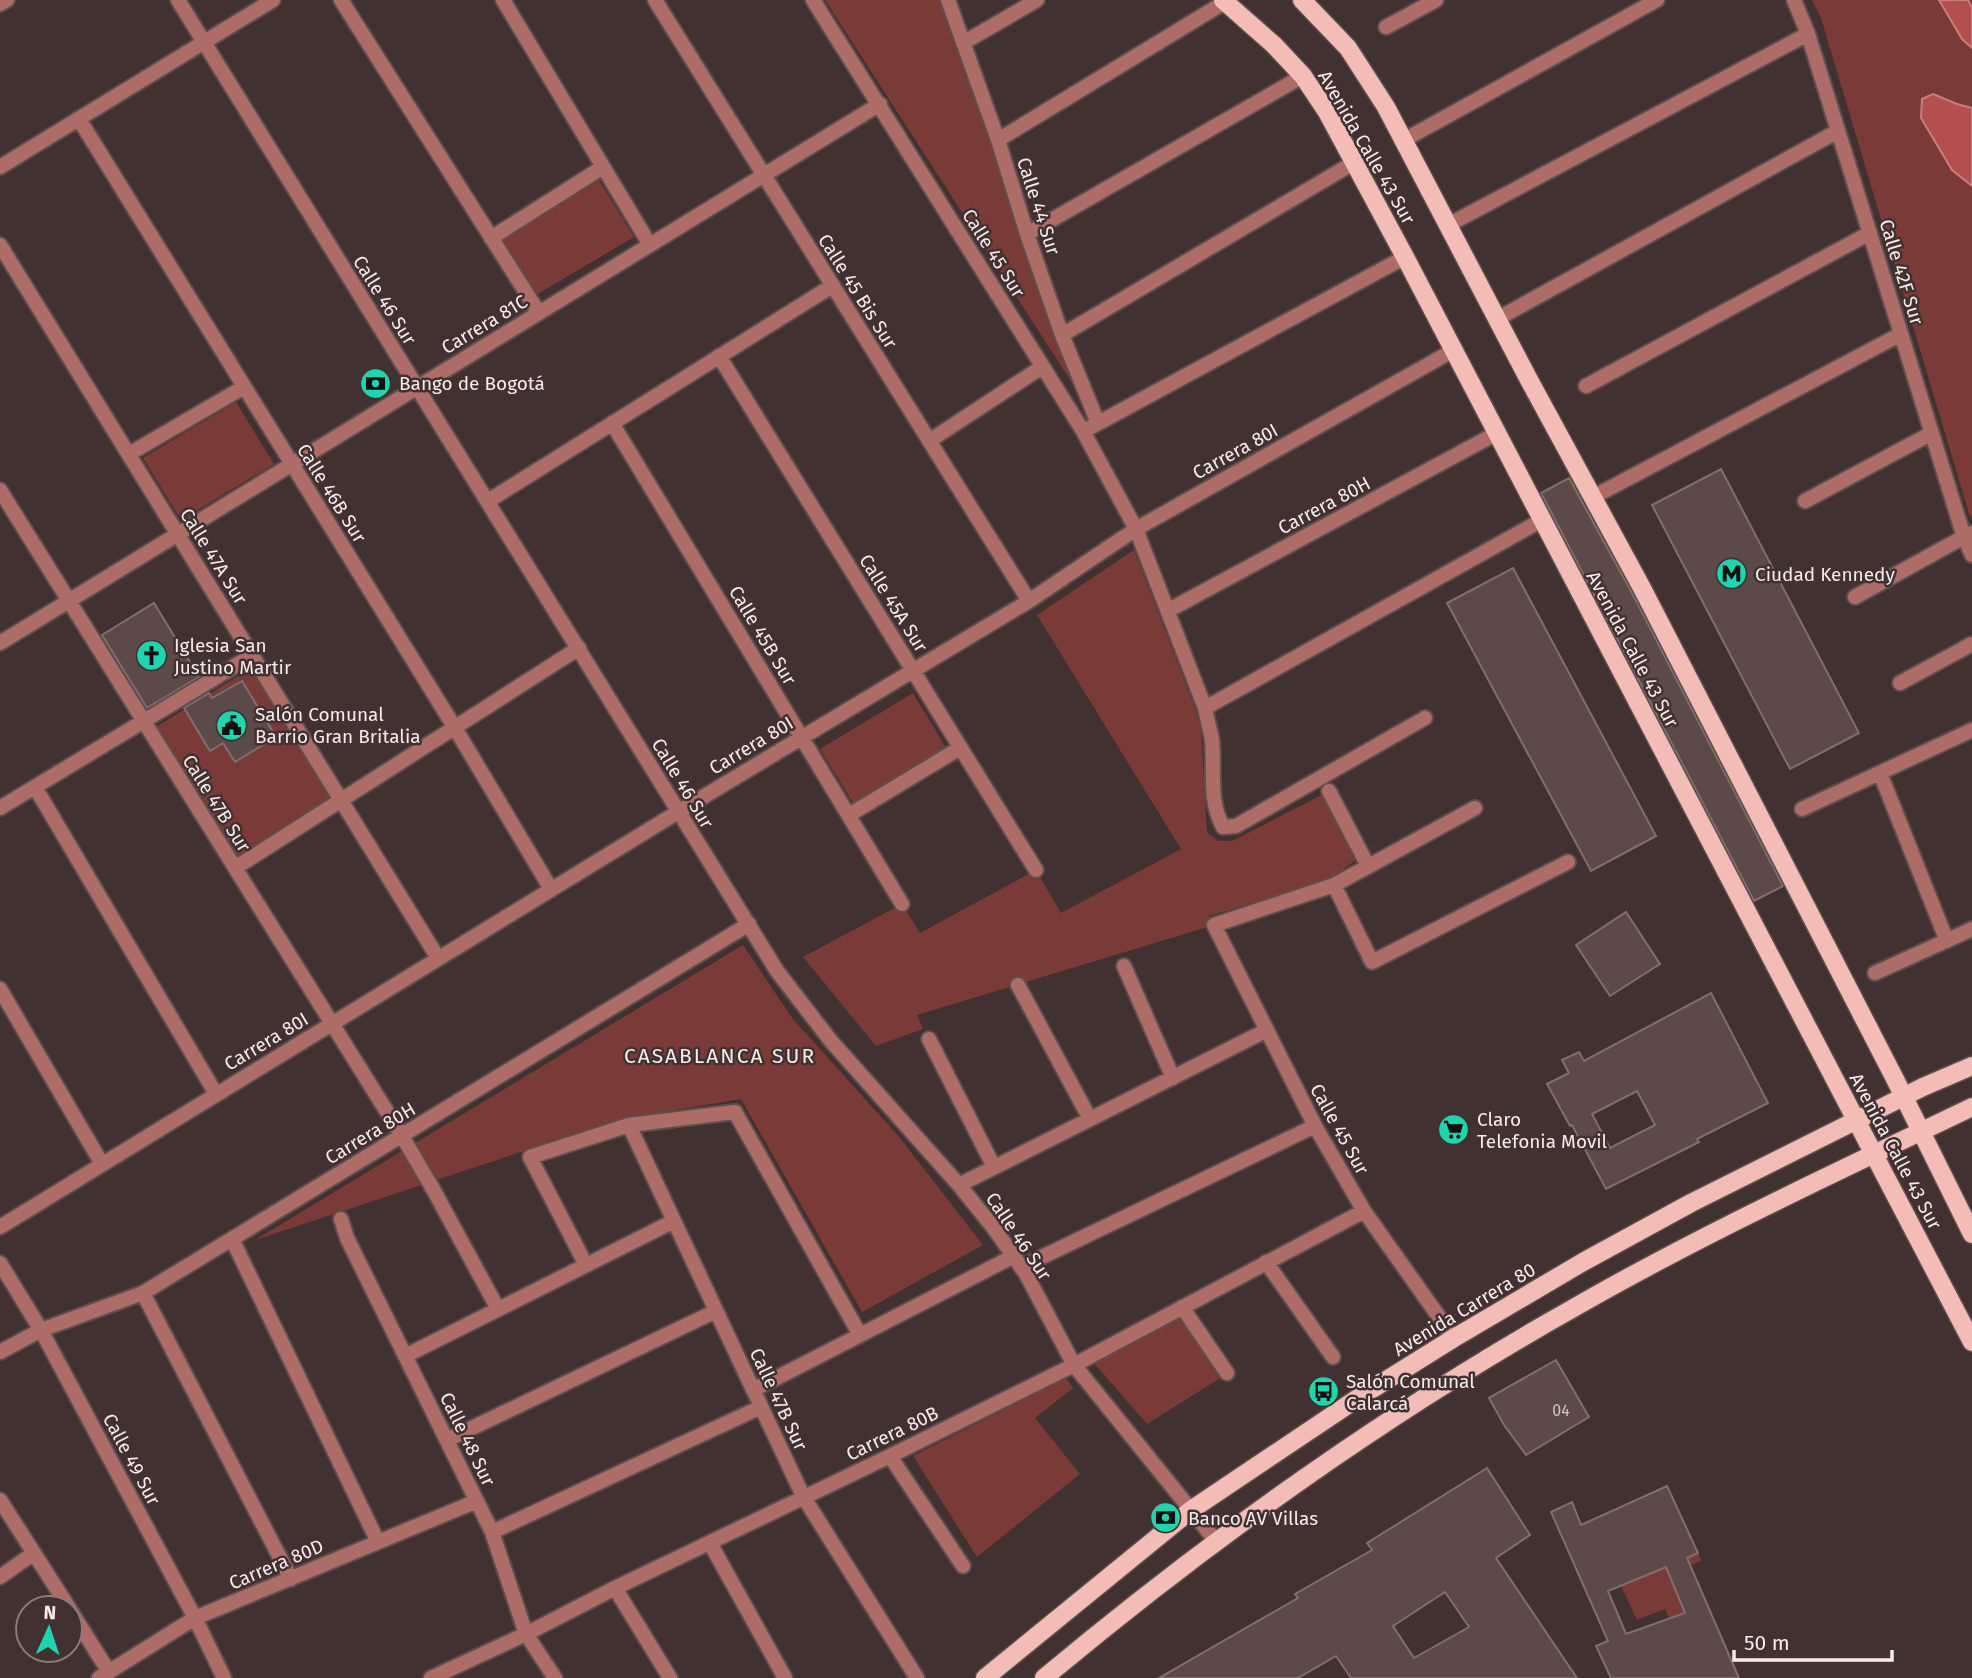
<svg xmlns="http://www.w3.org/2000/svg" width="1972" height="1678" font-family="'Fira Sans',sans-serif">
  <rect width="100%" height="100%" fill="#413130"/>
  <!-- green -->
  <path fill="#7a3b38" d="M 825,0 L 948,0 L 1098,423 Z
    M 1812,0 L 1972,0 L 1972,516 L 1970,517 L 1821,18 Z
    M 599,180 L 634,237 L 536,295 L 502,239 Z
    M 236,402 L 274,464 L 181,520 L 143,458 Z
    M 1134,550 L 1195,708 L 1201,730 L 1207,832 L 1218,841 L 1232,841 L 1329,791 L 1362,855 L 1329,880 L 1209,916 L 1214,925 L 917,1015 L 923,1029 L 876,1046 L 803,957 L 902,904 L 920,933 L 1036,870 L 1061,913 L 1181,849 L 1037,615 Z
    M 251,668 L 333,799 L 239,858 L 156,727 Z
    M 913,693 L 948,751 L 855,806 L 820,749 Z
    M 743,945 L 792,1018 L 900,1138 L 983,1245 L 862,1312 L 741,1099 L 621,1119 L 255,1240 Z
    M 1180,1316 L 1222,1377 L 1147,1424 L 1093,1362 Z
    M 1066,1378 L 1073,1388 L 1035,1418 L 1080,1474 L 977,1557 L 913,1456 Z
    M 1698,1553 L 1701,1561 L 1669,1574 L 1696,1640 L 1681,1647 L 1665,1609 L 1637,1620 L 1621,1586 Z"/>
  <!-- water -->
  <path fill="#b3504d" stroke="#c77e7c" stroke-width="2" d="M 1939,0 L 1968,0 L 1972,8 L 1972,48 L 1962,39 Z
    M 1933,94 L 1957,104 L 1972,108 L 1972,186 L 1952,170 L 1921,118 L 1922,99 Z"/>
  <!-- building -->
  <path fill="#5c4a49" stroke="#826f6d" stroke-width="2" fill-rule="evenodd" d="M 1721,469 L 1859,733 L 1790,769 L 1652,505 Z
    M 1569,478 L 1632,593 L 1783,886 L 1754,901 L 1541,493 Z
    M 1513,568 L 1656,836 L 1591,871 L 1447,603 Z
    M 154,603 L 199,677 L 147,708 L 102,635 Z
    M 242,681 L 276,737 L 235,762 L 223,743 L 210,751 L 184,708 L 209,693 L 212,698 Z
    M 1626,912 L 1660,964 L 1610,996 L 1576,945 Z
    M 1711,993 L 1768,1103 L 1697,1139 L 1699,1142 L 1606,1189 L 1572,1125 L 1570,1126 L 1547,1084 L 1569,1073 L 1562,1060 L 1579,1052 L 1584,1061 ZM 1637,1091 L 1655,1125 L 1610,1148 L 1592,1114 Z
    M 1556,1360 L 1589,1417 L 1526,1455 L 1504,1425 L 1489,1398 Z
    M 1487,1468 L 1530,1535 L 1496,1558 L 1577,1678 L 1351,1678 L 1336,1656 L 1298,1678 L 1159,1678 L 1298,1598 L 1295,1594 L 1372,1550 L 1367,1543 ZM 1445,1592 L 1469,1627 L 1414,1658 L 1393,1626 Z
    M 1667,1486 L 1698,1553 L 1687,1558 L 1739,1678 L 1611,1678 L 1596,1646 L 1608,1641 L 1551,1512 L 1572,1502 L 1581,1525 ZM 1666,1567 L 1685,1613 L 1626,1634 L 1608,1591 Z"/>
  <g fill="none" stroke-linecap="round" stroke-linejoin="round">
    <defs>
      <path id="minor" d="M 341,0 L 539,313
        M 503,0 L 650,245
        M 655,0 L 1029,601
        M 813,0 L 1083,431 L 1136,529 L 1205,708 C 1207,719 1210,729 1212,740 C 1215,770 1208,800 1223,827 L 1236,826 L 1425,718
        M 948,0 L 998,140 L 1027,234 L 1062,335 L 1098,423
        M 1794,0 L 1808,34 L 1964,537 L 1972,555
        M 1386,27 L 1436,0
        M 963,43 L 1037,0
        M 79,119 L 455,728 L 551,889
        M 998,140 L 1225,2
        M 1404,140 L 1657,0
        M 0,167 L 273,0
        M 1448,225 L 1808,34
        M 1027,234 L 1303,76
        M 491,238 L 603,167
        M 0,245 L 438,958
        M 1497,319 L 1838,131
        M 1062,335 L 1355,162
        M 719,356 L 1036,870
        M 1586,386 L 1870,233
        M 612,423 L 902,904
        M 1091,427 L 1405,257
        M 929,441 L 1042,367
        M 129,454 L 244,387
        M 0,490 L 402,1136 L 433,1189 L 498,1309
        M 1593,497 L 1901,334
        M 488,501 L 832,286
        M 1805,501 L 1932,433
        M 1855,597 L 1971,533
        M 1169,610 L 1497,433
        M 0,643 L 880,104
        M 1900,683 L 1972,644
        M 1205,708 L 1542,520
        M 1880,773 L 1947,941
        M 35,787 L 216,1094
        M 1329,791 L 1368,866
        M 0,808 L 253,655
        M 1802,809 L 1972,730
        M 849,815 L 960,748
        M 235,868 L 579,648
        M 1334,885 L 1372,962 L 1568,862
        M 1124,966 L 1173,1078
        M 1875,973 L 1972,929
        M 1018,985 L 1090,1119
        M 0,989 L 102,1164
        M 929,1039 L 994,1167
        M 629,1125 L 803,1496 L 917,1678
        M 959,1185 L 1267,1030
        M 341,1219 L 347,1238 L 492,1532 L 526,1634 L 555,1678
        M 0,1227 L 678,812 L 1029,601 L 1136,529 L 1454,350
        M 232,1239 L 378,1542
        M 1266,1262 L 1333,1357
        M 586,1265 L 530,1157 L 629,1125 L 735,1112 L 860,1335
        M 1021,1267 L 1315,1126
        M 143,1293 L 291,1579
        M 1182,1307 L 1227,1373
        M 1454,1338 L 1364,1211 L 1315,1126 L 1214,925 L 1334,885 L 1475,808
        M 405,1356 L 674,1221
        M 753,1390 L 1014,1256
        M 447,1440 L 716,1311
        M 890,1456 L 963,1566
        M 0,1500 L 69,1608
        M 492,1532 L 761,1407
        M 710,1543 L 785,1678
        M 0,1577 L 34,1553
        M 615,1588 L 670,1678
        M 70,1610 L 109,1672
        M 99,1678 L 195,1618 L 477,1501
        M 224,1678 L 195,1618 L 41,1330 L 143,1293 L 749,924
        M 431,1678 L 526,1634 L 615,1588 L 890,1456 L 1074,1365 L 1364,1211"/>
      <path id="tertiary" d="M 178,0 L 777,971 L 831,1041 L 959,1185 L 993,1227 L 1026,1274 L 1074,1365 L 1216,1541
        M 0,4 L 7,0
        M 0,1263 L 41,1330 L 0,1352"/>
      <path id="primary" d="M 1223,0 L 1274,45 L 1303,76 L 1327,112 L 1405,257 L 1972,1342
        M 1302,0 L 1348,48 L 1386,107 L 1528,378 L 1642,588 L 1896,1081 L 1972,1234
        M 985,1678 L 1191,1510 L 1361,1396 L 1454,1338 L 1583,1262 L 1691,1203 L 1923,1087 L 1972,1066
        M 1044,1678 C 1208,1541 1384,1415 1570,1310 C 1700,1235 1837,1172 1972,1107"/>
    </defs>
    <!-- minor casing -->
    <use href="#minor" stroke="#5e4f4e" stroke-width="18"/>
    <!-- tertiary casing -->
    <use href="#tertiary" stroke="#5e4f4e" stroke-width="18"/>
    <!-- primary casing -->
    <use href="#primary" stroke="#5e4f4e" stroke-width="21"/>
    <!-- minor -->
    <use href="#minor" stroke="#ae6c68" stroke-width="14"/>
    <!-- tertiary -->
    <use href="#tertiary" stroke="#ae6c68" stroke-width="14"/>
    <!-- primary -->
    <use href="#primary" stroke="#f3bcb7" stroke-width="18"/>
  </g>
  <!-- icons -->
  <defs>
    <symbol id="bank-disc" viewBox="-11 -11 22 22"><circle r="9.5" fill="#1fd5b0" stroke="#413130"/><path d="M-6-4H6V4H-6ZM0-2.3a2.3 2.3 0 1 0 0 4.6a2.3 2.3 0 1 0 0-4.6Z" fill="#111"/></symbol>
    <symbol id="metro-disc" viewBox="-11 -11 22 22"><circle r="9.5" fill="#1fd5b0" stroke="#413130"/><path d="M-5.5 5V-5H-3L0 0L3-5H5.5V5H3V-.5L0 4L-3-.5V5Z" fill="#111"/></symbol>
    <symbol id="church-disc" viewBox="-11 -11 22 22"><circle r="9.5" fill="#1fd5b0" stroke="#413130"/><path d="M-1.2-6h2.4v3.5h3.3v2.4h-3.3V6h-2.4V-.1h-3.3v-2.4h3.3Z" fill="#111"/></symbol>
    <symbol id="civic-disc" viewBox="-11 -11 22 22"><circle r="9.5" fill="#1fd5b0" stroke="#413130"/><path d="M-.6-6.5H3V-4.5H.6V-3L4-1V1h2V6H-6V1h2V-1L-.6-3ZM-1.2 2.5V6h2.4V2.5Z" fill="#111"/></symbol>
    <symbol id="supermarket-disc" viewBox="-11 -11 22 22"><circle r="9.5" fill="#1fd5b0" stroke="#413130"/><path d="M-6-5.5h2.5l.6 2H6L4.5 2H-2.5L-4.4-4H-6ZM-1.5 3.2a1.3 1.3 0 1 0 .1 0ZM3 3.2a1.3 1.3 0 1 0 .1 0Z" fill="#111"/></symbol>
    <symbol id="bus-disc" viewBox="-11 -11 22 22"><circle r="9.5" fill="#1fd5b0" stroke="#413130"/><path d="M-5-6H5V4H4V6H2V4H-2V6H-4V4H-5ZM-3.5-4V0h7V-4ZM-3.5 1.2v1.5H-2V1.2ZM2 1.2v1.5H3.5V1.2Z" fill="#111"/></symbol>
  </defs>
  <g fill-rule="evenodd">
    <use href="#bank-disc" x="358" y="366" width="35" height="35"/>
    <use href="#metro-disc" x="1714" y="556" width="35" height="35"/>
    <use href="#church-disc" x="134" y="638" width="35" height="35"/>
    <use href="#civic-disc" x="214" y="708" width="35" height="35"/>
    <use href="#supermarket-disc" x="1436" y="1112" width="35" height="35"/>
    <use href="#bus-disc" x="1306" y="1374" width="35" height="35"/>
    <use href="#bank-disc" x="1148" y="1500" width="35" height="35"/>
  </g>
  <g text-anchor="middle" stroke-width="5" stroke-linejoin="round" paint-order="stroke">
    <!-- number labels -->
    <g font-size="16" fill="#d0c3c2">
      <text x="1561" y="1416">04</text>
    </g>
    <!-- street labels -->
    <g font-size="19" fill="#f6ebea" stroke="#413130">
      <text transform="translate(1367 147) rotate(60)" y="7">Avenida Calle 43 Sur</text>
      <text transform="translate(1039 206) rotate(72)" y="7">Calle 44 Sur</text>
      <text transform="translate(994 253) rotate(58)" y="7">Calle 45 Sur</text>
      <text transform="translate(1902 272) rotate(73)" y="7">Calle 42F Sur</text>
      <text transform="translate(858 291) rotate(58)" y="7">Calle 45 Bis Sur</text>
      <text transform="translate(385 300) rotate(58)" y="7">Calle 46 Sur</text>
      <text transform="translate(484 324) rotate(-31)" y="7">Carrera 81C</text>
      <text transform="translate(1235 451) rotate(-29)" y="7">Carrera 80I</text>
      <text transform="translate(332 493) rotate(58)" y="7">Calle 46B Sur</text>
      <text transform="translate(1324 505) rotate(-28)" y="7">Carrera 80H</text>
      <text transform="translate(214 556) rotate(58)" y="7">Calle 47A Sur</text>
      <text transform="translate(894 603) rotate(58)" y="7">Calle 45A Sur</text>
      <text transform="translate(763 635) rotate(59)" y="7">Calle 45B Sur</text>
      <text transform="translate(1633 649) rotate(62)" y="7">Avenida Calle 43 Sur</text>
      <text transform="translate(751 745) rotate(-31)" y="7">Carrera 80I</text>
      <text transform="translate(683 783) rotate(59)" y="7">Calle 46 Sur</text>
      <text transform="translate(217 803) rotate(58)" y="7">Calle 47B Sur</text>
      <text transform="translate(266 1041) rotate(-31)" y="7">Carrera 80I</text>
      <text transform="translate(1340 1129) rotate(61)" y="7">Calle 45 Sur</text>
      <text transform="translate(370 1133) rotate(-31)" y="7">Carrera 80H</text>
      <text transform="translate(1896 1151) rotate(62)" y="7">Avenida Calle 43 Sur</text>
      <text transform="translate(1019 1236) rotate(56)" y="7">Calle 46 Sur</text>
      <text transform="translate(1464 1309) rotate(-31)" y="7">Avenida Carrera 80</text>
      <text transform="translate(779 1399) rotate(65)" y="7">Calle 47B Sur</text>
      <text transform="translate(892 1433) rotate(-26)" y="7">Carrera 80B</text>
      <text transform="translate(468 1439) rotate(64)" y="7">Calle 48 Sur</text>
      <text transform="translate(132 1459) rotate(62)" y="7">Calle 49 Sur</text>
      <text transform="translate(276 1564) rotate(-23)" y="7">Carrera 80D</text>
    </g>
    <!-- poi labels -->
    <g font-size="19" fill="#f6ebea" stroke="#413130" text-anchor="start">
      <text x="399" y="390">Bango de Bogotá</text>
      <text x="1755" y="581">Ciudad Kennedy</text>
      <text x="174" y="652">Iglesia San<tspan x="174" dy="22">Justino Martir</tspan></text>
      <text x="255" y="721">Salón Comunal<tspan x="255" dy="22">Barrio Gran Britalia</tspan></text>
      <text x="1477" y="1126">Claro<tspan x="1477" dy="22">Telefonia Movil</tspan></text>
      <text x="1346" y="1388">Salón Comunal<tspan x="1346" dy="22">Calarcá</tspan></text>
      <text x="1188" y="1525">Banco AV Villas</text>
    </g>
    <!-- neighbourhood labels -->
    <g font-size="21" letter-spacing="2" fill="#f6ebea" stroke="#413130">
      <text x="720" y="1063">CASABLANCA SUR</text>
    </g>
  </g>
  <!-- north arrow -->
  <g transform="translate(49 1629) rotate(3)"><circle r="33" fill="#413130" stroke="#897b7a" stroke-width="2"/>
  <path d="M0-5L12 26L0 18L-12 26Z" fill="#1fd5b0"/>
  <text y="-10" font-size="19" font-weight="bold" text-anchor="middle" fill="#f6ebea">N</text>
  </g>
  <!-- scale -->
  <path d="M1734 1650v10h158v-10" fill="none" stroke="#f6ebea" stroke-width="3.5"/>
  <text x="1744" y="1650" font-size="21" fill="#f6ebea" stroke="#413130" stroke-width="5" paint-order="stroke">50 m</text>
</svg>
